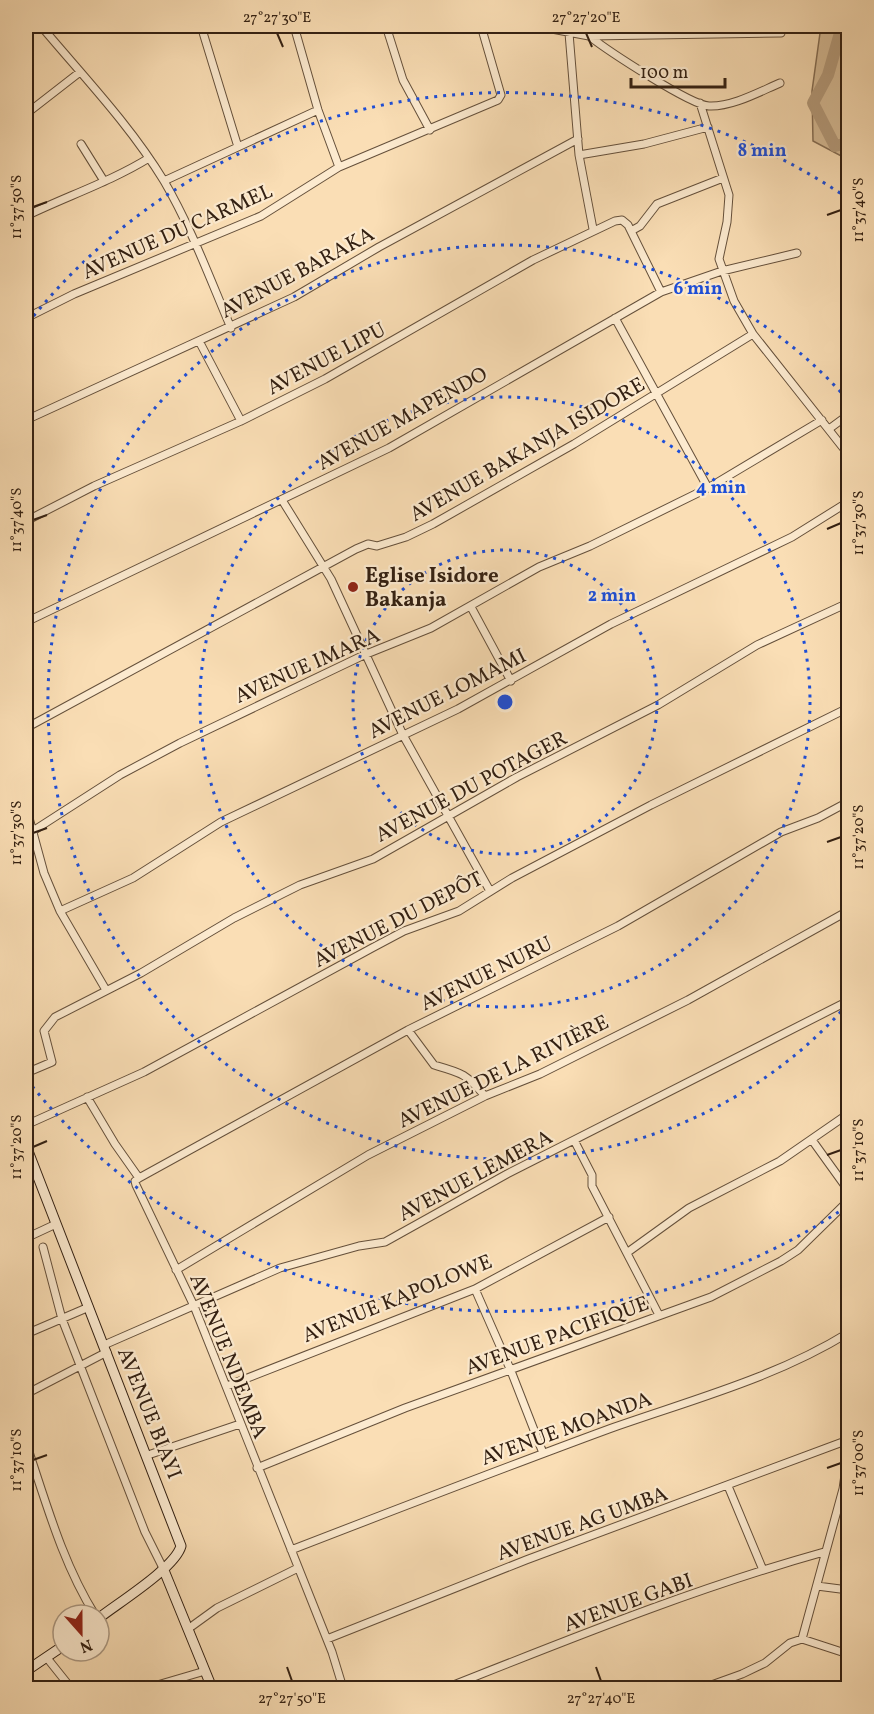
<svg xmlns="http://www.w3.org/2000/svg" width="874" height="1714" font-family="Vollkorn,serif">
  <rect width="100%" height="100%" fill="#fadeb5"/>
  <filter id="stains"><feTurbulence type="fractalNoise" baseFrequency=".00333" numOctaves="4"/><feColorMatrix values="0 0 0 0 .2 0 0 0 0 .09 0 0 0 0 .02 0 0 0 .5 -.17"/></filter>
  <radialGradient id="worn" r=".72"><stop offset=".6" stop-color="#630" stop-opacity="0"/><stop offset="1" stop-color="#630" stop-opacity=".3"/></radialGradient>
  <!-- green -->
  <path fill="#d8be99" stroke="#866f56" stroke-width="1.5" d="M 821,26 L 848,26 L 848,156 L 843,157 L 813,141 L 812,91 Z"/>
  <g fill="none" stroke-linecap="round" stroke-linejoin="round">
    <!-- river -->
    <path stroke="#b69d7e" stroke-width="12" d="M 842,26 L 828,75 L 813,103 L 835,146 L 848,143"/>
    <defs>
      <path id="street" d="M 41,26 C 83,76 130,125 164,181 C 191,227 210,279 231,328
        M 201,26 L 238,147
        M 294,26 L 318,110 L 339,167
        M 386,26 L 403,80 L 430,130
        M 536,26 L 589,36 L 781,33
        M 569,33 L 579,155 L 593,229
        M 589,36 C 607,50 690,105 709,106 C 732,107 759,92 780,83
        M 700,103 L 729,195 L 727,222 L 719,259 L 734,301 L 753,334 L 848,454
        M 26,114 L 80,72
        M 81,144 L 104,181
        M 579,155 L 644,144 L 708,127
        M 164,181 L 318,110
        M 26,216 C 67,196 110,182 149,158
        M 631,231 L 640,226 L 657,204 L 723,178
        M 26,318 L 74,294 L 261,216 L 339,167 L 498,100 L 501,95 L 481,26
        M 615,318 L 708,488
        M 199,341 L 241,421
        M 26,420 L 294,297 L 379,247 L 578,139
        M 829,429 L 848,415
        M 282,500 L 331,579 L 403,735 L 490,891
        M 26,521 L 94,486 L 241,421 L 325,379 L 533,260 L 615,221 L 622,220 L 628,225 L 661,292
        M 471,607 L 511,681
        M 26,622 L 389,448 L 661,292 L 722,271 L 797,253
        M 26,728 L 356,549 L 368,544 L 377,546 L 406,537 L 433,524 L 574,444 L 753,334
        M 26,807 L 44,873 L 60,911 L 106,990
        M 33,831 L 120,775 L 180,743 L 364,655 L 431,628 L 539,567 L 590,546 L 708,488 L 822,420
        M 60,911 L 133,878 L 221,822 L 458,709 L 611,624 L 792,537 L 848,502
        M 408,1030 L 434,1065 C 462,1073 465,1073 485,1096
        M 26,1073 L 52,1062 L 44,1031 L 55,1017 L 141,973 L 234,918 L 300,885 L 373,859 L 517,777 L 658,705 L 757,645 L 848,603
        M 87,1097 L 115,1144 L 139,1178
        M 26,1125 L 144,1072 L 372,948 L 404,931 L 459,911 L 512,878 L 651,805 L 848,708
        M 812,1140 L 848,1190
        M 575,1142 L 592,1175 L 592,1186 L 659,1315
        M 139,1178 L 408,1030 L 618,926 L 781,832 L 818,818 L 848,802
        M 139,1178 L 135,1181 L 136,1185 L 194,1306 L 332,1652 L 343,1688
        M 26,1238 L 56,1224
        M 43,1247 L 62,1319 L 145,1532 L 163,1568
        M 628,1252 L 689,1208 L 780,1161 L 848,1114
        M 176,1270 L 368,1155 L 485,1096 L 540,1074 L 688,1000 L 848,911
        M 475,1289 L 511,1371 L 543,1453
        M 26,1334 L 89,1307
        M 104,1345 L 280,1268 L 359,1246 L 385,1242 L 507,1174 L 848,1001
        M 227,1386 L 475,1289 L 609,1217
        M 26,1394 L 107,1352
        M 26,1443 C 46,1502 62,1562 95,1615
        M 148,1455 L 240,1424
        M 257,1468 L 405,1408 L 711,1297 L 781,1261 L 798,1250 L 848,1201
        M 728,1486 L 763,1570
        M 291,1550 C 397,1509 503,1468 609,1429 C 691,1400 775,1378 848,1333
        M 817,1586 L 848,1590
        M 188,1629 L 217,1608 L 298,1568
        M 327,1639 L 526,1560 L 848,1440
        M 802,1639 L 843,1489 L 848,1453
        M 47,1658 L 71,1688
        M 26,1660 L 30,1668
        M 147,1688 L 205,1671
        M 446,1688 C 570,1639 695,1588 824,1552
        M 703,1688 L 742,1674 L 765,1663 L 790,1643 L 802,1639 L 848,1654"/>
      <path id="secondary" d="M 26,1146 L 181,1546 C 175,1568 118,1603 99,1618
        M 163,1568 L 212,1688
        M 26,1671 L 63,1646"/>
    </defs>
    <!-- street casing -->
    <use href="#street" stroke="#65503b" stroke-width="9"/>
    <!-- secondary casing -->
    <use href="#secondary" stroke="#332012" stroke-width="11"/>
    <!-- street -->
    <use href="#street" stroke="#fceacf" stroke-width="7"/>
    <!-- secondary -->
    <use href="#secondary" stroke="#fceacf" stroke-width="9"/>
  </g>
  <!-- ticks -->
  <path fill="none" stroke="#332012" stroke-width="2" d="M 277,33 L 283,47M 586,33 L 592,47M 33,207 L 47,202M 827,215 L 841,210M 33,520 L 47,515M 827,529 L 841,523M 33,833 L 47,828M 827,842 L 841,837M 33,1147 L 47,1141M 827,1155 L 841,1150M 33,1460 L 47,1455M 827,1468 L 841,1463M 287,1667 L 292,1681M 596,1667 L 601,1681"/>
  <!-- distance rings -->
  <g fill="none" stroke="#1d4ed8" stroke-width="3" stroke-dasharray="3 6">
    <circle cx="505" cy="702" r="152"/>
    <circle cx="505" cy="702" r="305"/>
    <path d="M847 1005A457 457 0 1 1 847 399"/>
    <path d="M846 1207A609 609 0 0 1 28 1081M28 323A609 609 0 0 1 846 197"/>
  </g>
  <!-- markers -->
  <circle fill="#8f2418" stroke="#fceacf" stroke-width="2" cx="353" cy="587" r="6"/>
  <g text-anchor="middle" stroke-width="4.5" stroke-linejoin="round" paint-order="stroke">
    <!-- street labels -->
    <g font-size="21" fill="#332012" stroke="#fceacf">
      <text transform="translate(177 231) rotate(-24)" y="7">AVENUE DU CARMEL</text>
      <text transform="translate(297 272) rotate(-28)" y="7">AVENUE BARAKA</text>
      <text transform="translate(326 358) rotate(-28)" y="7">AVENUE LIPU</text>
      <text transform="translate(402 418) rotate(-29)" y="7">AVENUE MAPENDO</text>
      <text transform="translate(527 449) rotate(-30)" y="7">AVENUE BAKANJA ISIDORE</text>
      <text transform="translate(307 665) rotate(-24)" y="7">AVENUE IMARA</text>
      <text transform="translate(447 693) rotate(-27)" y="7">AVENUE LOMAMI</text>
      <text transform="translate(471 786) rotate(-28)" y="7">AVENUE DU POTAGER</text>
      <text transform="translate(398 919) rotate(-27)" y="7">AVENUE DU DEPÔT</text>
      <text transform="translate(486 973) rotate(-26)" y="7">AVENUE NURU</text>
      <text transform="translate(503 1071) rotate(-26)" y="7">AVENUE DE LA RIVIÈRE</text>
      <text transform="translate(475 1175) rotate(-28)" y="7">AVENUE LEMERA</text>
      <text transform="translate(397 1298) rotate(-22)" y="7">AVENUE KAPOLOWE</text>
      <text transform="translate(557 1335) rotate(-20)" y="7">AVENUE PACIFIQUE</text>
      <text transform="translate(229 1356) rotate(68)" y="7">AVENUE NDEMBA</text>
      <text transform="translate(150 1413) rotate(68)" y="7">AVENUE BIAYI</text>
      <text transform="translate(566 1428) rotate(-20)" y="7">AVENUE MOANDA</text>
      <text transform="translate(582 1523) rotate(-20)" y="7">AVENUE AG UMBA</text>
      <text transform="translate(628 1602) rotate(-20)" y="7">AVENUE GABI</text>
    </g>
    <!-- poi labels -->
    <g font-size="21" font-weight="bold" fill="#332012" stroke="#fceacf" text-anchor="start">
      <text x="365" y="582">Eglise Isidore<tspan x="365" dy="24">Bakanja</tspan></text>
    </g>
  </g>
  <circle cx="505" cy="702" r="9" fill="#1d4ed8" stroke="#fceacf" stroke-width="3"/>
  <g font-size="18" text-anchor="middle" font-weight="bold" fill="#1d4ed8" stroke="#fceacf" stroke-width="4.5" stroke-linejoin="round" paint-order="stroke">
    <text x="762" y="156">8 min</text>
    <text x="698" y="294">6 min</text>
    <text x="721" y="493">4 min</text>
    <text x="612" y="601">2 min</text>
  </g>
  <!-- margin -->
  <rect width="874" height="1714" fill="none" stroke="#fadeb5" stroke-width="66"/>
  <!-- north arrow -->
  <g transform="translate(81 1633) rotate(159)"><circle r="28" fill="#fceacf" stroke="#ac9983" stroke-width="1.5"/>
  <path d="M0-4.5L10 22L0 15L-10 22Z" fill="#8f2418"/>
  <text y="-9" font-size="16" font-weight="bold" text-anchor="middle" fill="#332012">N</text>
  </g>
  <!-- scale -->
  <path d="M631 78v9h94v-9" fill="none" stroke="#332012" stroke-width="3"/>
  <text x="640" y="78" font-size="18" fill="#332012" stroke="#fceacf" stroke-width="4.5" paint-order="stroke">100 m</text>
  <rect x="33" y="33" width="808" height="1648" fill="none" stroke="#332012" stroke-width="2"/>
  <g font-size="15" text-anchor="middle" fill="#332012">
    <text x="277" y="22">27°27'30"E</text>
    <text x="586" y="22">27°27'20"E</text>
    <text transform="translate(16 207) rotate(-90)" y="5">11°37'50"S</text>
    <text transform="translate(858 210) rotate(-90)" y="5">11°37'40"S</text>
    <text transform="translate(16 520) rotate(-90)" y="5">11°37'40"S</text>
    <text transform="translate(858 523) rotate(-90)" y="5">11°37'30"S</text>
    <text transform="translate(16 833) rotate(-90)" y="5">11°37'30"S</text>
    <text transform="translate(858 837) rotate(-90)" y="5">11°37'20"S</text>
    <text transform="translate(16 1147) rotate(-90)" y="5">11°37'20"S</text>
    <text transform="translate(858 1150) rotate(-90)" y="5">11°37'10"S</text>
    <text transform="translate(16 1460) rotate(-90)" y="5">11°37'10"S</text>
    <text transform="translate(858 1463) rotate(-90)" y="5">11°37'00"S</text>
    <text x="292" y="1703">27°27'50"E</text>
    <text x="601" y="1703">27°27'40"E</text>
  </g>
  <rect width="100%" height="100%" filter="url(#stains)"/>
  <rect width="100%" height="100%" fill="url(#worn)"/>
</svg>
